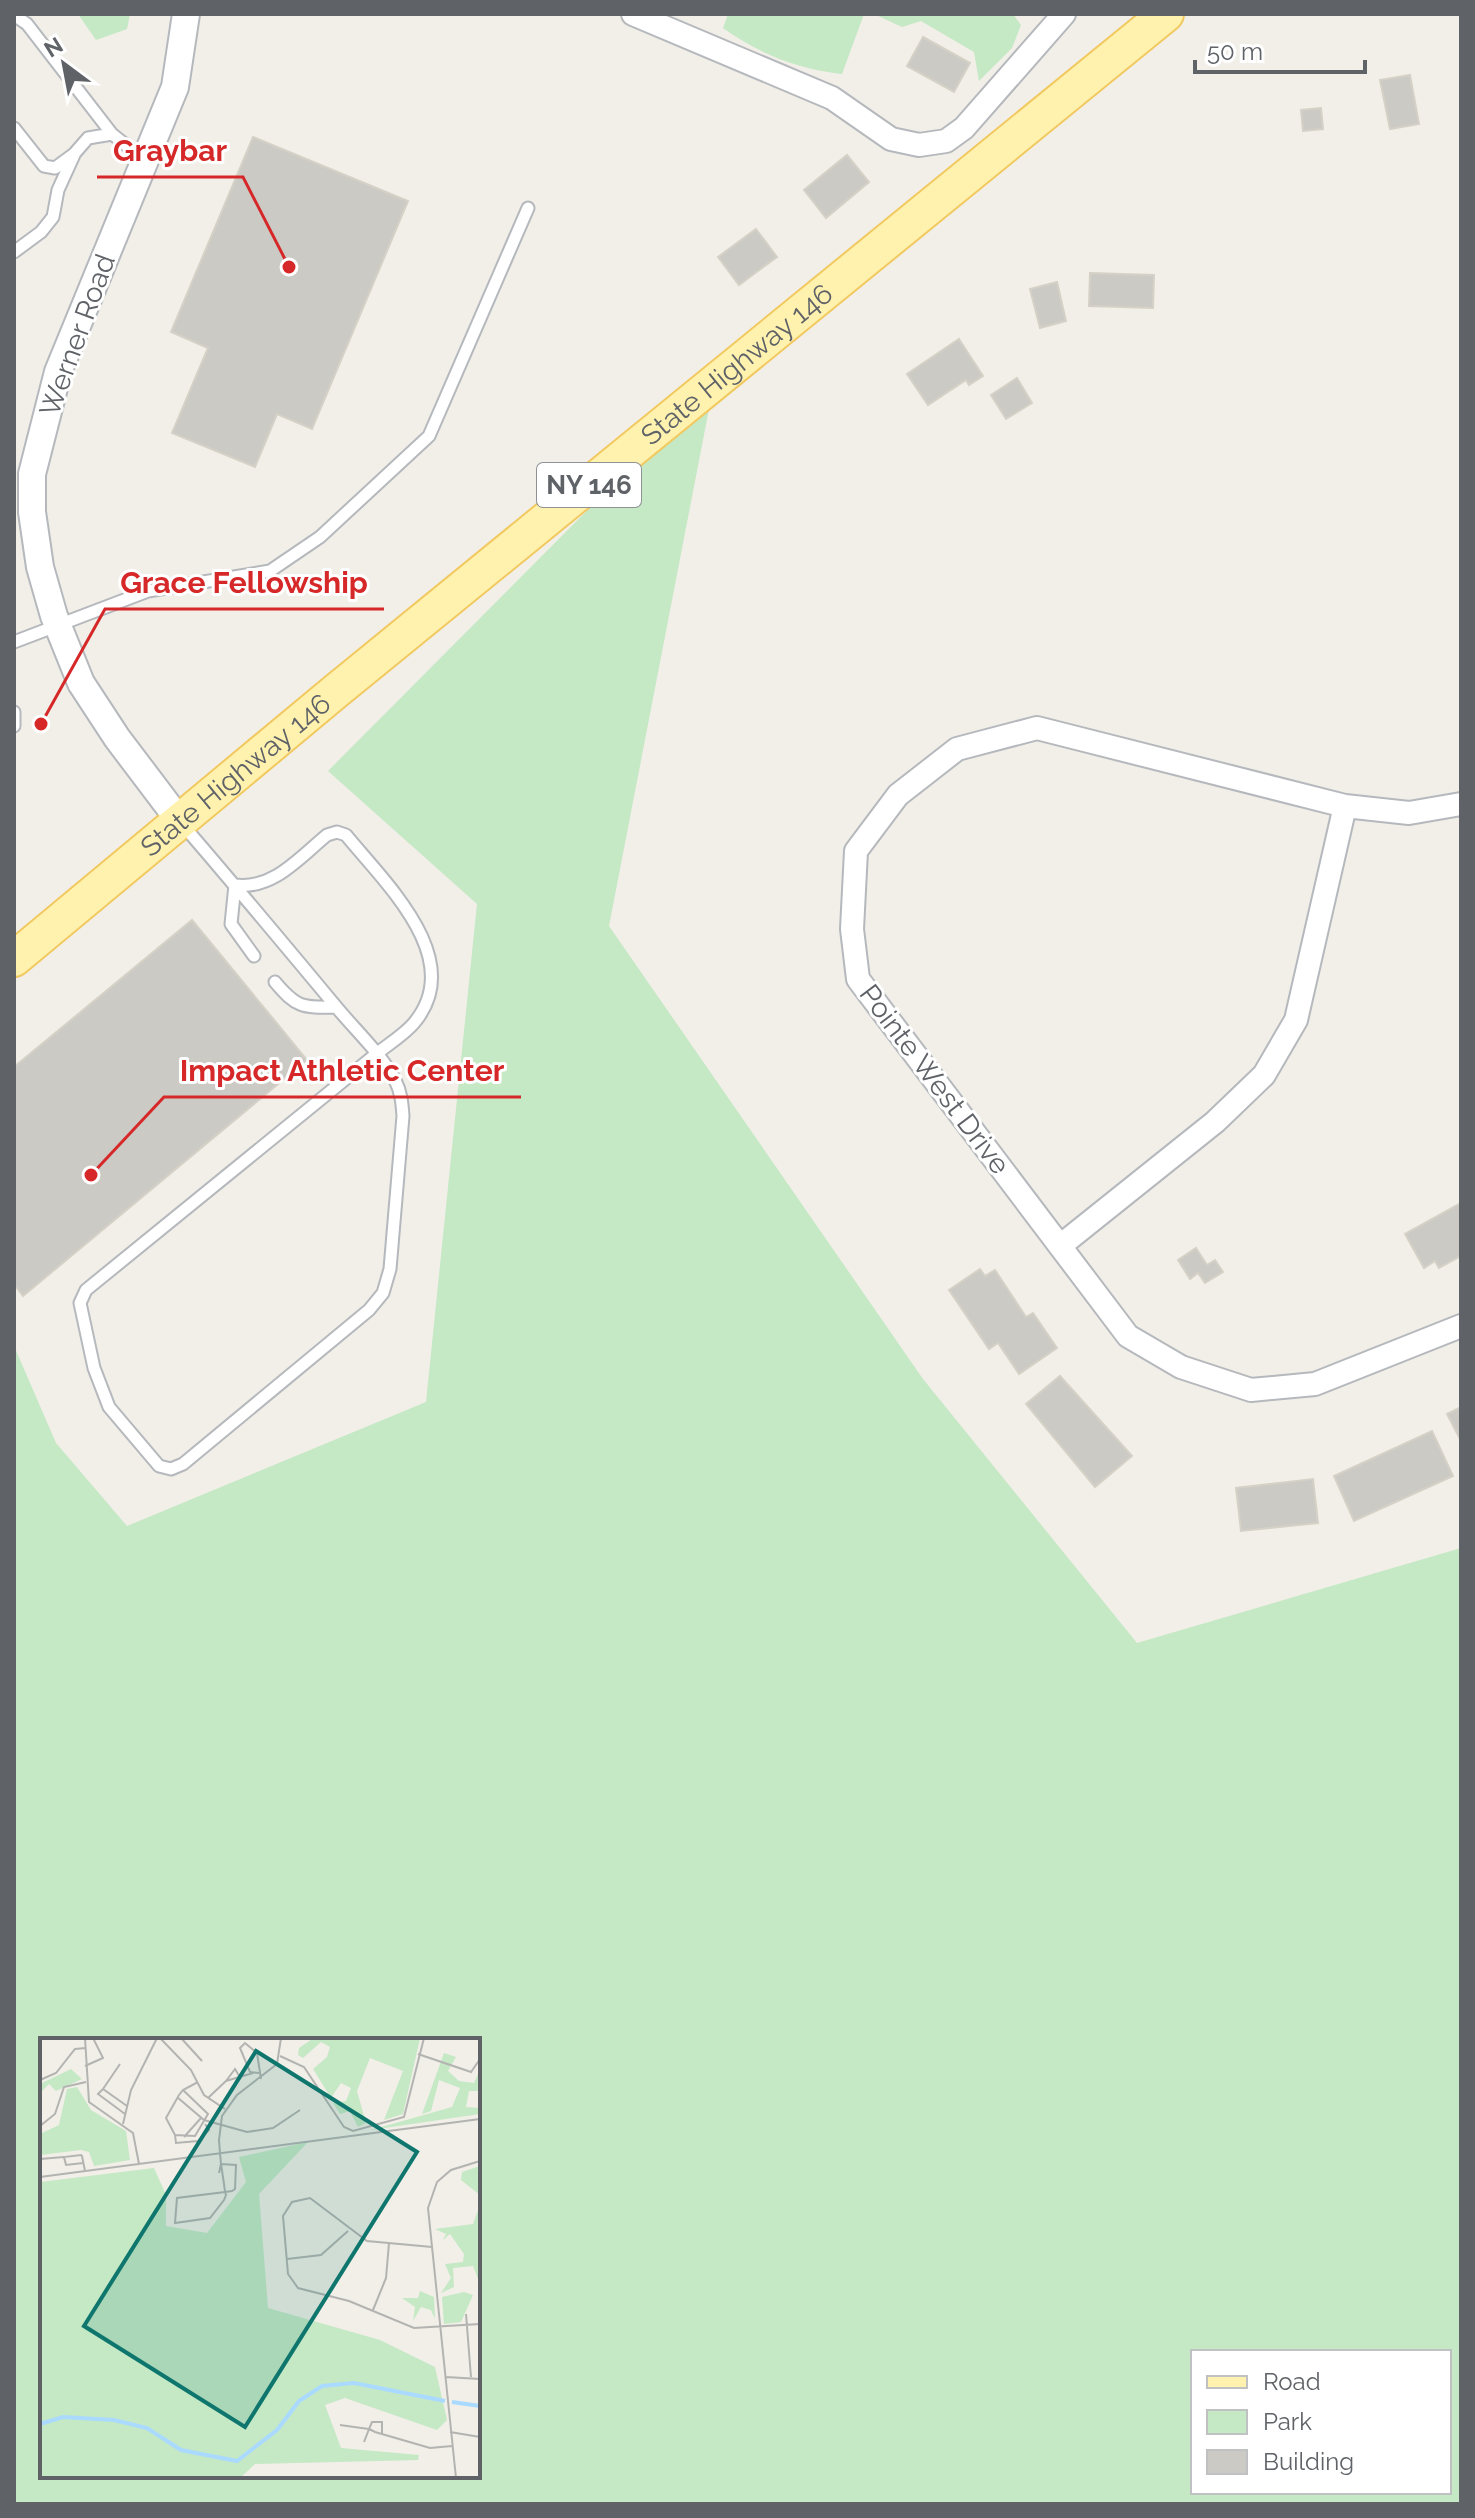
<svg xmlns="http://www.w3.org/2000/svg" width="1475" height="2518" font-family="Raleway,sans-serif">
  <rect width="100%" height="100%" fill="#f1efe8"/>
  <!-- green -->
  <path fill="#c5e8c5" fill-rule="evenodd" d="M 78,14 L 130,14 L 127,29 L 96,40 Z
    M 728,14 L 864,14 L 842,74 C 796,69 760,54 723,28 Z
    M 874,14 L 1013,14 L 1021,25 L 1012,48 L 979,81 L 974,52 L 921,21 L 902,27 Z
    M 714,383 L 609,926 L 923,1379 L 1137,1643 L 1461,1548 L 1461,2504 L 14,2504 L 14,1346 L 56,1443 L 127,1526 L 426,1402 L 477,904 L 328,771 ZM 42,2040 L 478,2040 L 478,2476 L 42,2476 ZM 1193,2352 L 1449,2352 L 1449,2492 L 1193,2492 Z"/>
  <!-- building -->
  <path fill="#cccac5" stroke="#d6d1c6" stroke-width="2" d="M 923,37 L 970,63 L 954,92 L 907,66 Z
    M 1410,75 L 1419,124 L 1390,129 L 1380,80 Z
    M 1321,108 L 1323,129 L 1303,131 L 1301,110 Z
    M 253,137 L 408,201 L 312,429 L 277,414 L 255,467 L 172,433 L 208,348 L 171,332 Z
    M 847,155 L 869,182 L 826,218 L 804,190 Z
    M 756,229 L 777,257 L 739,285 L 718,257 Z
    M 1090,273 L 1154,275 L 1153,308 L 1089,306 Z
    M 1057,282 L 1066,321 L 1040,328 L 1030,289 Z
    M 959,339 L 983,376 L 969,385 L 966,380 L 928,405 L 907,374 Z
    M 1017,378 L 1032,403 L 1006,419 L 991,395 Z
    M 192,920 L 307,1060 L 23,1296 L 14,1284 L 14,1067 Z
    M 1461,1203 L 1461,1256 L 1439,1268 L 1435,1261 L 1424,1268 L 1405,1234 Z
    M 1196,1248 L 1207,1265 L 1215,1260 L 1223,1272 L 1205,1283 L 1198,1273 L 1190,1279 L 1178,1260 Z
    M 980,1269 L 985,1276 L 995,1270 L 1026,1317 L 1033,1313 L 1057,1348 L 1019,1374 L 998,1343 L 989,1349 L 949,1290 Z
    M 1060,1376 L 1132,1456 L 1095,1487 L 1026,1404 Z
    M 1461,1407 L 1461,1441 L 1447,1414 Z
    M 1432,1431 L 1453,1476 L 1354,1521 L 1334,1476 Z
    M 1313,1479 L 1318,1523 L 1241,1531 L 1236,1488 Z"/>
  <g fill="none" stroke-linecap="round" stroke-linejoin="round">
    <defs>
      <path id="service" d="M 14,15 L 27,24 L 112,134 L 146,161
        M 14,128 L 44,166 L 55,168 L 74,154 L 88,138 L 112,134
        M 14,252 L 41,232 L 53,217 L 58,190 L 74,155
        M 14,642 L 148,591 L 270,571 L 320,537 L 429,436 L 528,208
        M 14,712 L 14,726
        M 182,824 C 233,883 283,943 333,1003 C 352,1027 381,1053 395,1080 C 401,1092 402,1102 403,1116 L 390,1269 L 383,1293 L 369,1310 L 183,1464 L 171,1469 L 159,1466 L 109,1407 L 94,1368 L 80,1303 L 86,1290 L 375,1055 C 387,1045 404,1035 414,1023 C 468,959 384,882 346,835 L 337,832 L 327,835 C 299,858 273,890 235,885 L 231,924 L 254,956
        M 275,982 C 296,1007 302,1008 335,1007"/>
      <path id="minor" d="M 633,14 L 832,98 L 891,139 L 919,145 L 946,141 L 964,128 L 1064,14
        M 1461,804 L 1409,813 L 1345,806 L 1037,728 L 957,749 L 898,795 L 856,851 L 852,929 L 858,979 L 1128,1336 L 1181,1367 L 1251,1390 L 1315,1384 L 1461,1326
        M 1060,1246 L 1215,1122 L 1264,1075 L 1296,1020 L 1345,806"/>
      <path id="tertiary" d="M 179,820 L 117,738 L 81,683 L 54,616 L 40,567 L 32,512 L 32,474 L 58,372 L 175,87 L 186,14"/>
      <g id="primary">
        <path id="s1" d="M 14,959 L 336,691 L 1166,14"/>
      </g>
    </defs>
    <!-- service casing -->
    <use href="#service" stroke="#b5b8bc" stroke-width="15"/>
    <!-- minor casing -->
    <use href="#minor" stroke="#b5b8bc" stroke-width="26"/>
    <!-- tertiary casing -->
    <use href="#tertiary" stroke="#b5b8bc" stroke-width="30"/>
    <!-- primary casing -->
    <use href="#primary" stroke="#f2c960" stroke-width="38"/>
    <!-- service -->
    <use href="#service" stroke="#fff" stroke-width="11"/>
    <!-- minor -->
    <use href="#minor" stroke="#fff" stroke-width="22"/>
    <!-- tertiary -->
    <use href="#tertiary" stroke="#fff" stroke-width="26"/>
    <!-- primary -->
    <use href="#primary" stroke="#fff2af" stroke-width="34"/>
  </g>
  <g text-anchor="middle" stroke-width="6" stroke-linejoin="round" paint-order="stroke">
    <!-- shield labels -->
    <rect fill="#fff" stroke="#8f9295" stroke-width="2" x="537" y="463" width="104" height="44" rx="6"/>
    <g font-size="26" font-weight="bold" fill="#5f6368">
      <text x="589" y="494">NY 146</text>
    </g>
    <!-- street labels -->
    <g font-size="28" fill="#5f6368" stroke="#fff">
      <text transform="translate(77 335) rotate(-70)" y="10">Werner Road</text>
      <text dy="10" stroke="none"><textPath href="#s1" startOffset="936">State Highway 146</textPath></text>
      <text dy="10" stroke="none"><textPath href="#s1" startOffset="288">State Highway 146</textPath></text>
      <text transform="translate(935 1079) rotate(53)" y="10">Pointe West Drive</text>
    </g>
  </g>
  <!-- overview -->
  <g transform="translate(40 2038)">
    <rect width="440" height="440" fill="#f1efe8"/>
    <path d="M 274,0 L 380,0 L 363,76 L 344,82 L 363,33 L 330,20 L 317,53 L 326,85 L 318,89 L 310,73 L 300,76 L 293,65 L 306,63 L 311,50 L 301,45 L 291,60 L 273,31 L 287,19 L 290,9 L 281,4 L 263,20 L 258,17 L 259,10 ZM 404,15 L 416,19 L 408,33 L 419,43 L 434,45 L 440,31 L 440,53 L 429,53 L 426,69 L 440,70 L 440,76 L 331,92 L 412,69 L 420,50 L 399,42 L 391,73 L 382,76 ZM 31,31 L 42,41 L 16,53 L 9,46 L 0,55 L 0,46 ZM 37,49 L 51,72 L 86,93 L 90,122 L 54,128 L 49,114 L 41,112 L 0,117 L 0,96 L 19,87 L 27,51 ZM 268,104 L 219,156 L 228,270 L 340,302 L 395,329 L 407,382 L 397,392 L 305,360 L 285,367 L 301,410 L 379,417 L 378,422 L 215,426 L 200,440 L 0,440 L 0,144 L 114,130 L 126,157 L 126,188 L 167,195 L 206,144 L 199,119 ZM 440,128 L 440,157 L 421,142 L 422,134 ZM 440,167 L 440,246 L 433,228 L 413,230 L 414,249 L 401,255 L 411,240 L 405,226 L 423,224 L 424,216 L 410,196 L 403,202 L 406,196 L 395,191 L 433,186 ZM 380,253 L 394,259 L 395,281 L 391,272 L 381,269 L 373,283 L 375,269 L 362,260 L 378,260 ZM 424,254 L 433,257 L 421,284 L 404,286 L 402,259 Z" fill="#c5e8c5"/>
    <path fill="none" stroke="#aadaff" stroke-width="4" d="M 412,364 L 440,368M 0,386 L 23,379 L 74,382 L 107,390 L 141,412 L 197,423 L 237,392 L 259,363 L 282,348 L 314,345 L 405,363"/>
    <path fill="none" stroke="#b3b3b1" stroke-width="2" d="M 45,0 L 49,64 L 93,95 L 99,126M 120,0 L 151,32 L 164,57 L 185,71M 141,0 L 162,23M 378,16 L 431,34 L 440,21M 240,18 L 264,29 L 304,89 L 313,93 L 364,79 L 384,0M 45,28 L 63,20 L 53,0M 219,35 L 210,34 L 200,10 L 205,5 L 217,15 L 221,41M 0,42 L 16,35 L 35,11 L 46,10M 186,43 L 195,31 L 201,41M 63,51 L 80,26M 143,52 L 168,76 L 155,98 L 135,97 L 126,80 L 139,57 L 143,52 L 158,44M 137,59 L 164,82 L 207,94 L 233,90 L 260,72M 168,60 L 186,43 L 213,35M 85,76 L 58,56 L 63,51 L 87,68M 83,86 L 91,52 L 117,0M 0,88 L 15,76 L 24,49 L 46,44M 135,97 L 136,105 L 158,103 L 169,92 L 165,86M 144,99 L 161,80M 0,121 L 24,119M 43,125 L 26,127 L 24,119 L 41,117 L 42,118 L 45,133M 179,135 L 181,126 L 196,127 L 195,151 L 192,153 L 185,154 L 137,160 L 135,185 L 170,180 L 184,162 L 186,157 L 185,154 L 184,146 L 181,126 L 180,115 L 179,102 L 182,78 L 197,57 L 237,26 L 241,0M 0,139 L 440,81M 392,209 L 327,203 L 270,160 L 252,164 L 243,178 L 248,236 L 258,250 L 309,263 L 374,290 L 440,286M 247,221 L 281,217 L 308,193M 333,272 L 346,240 L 349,205M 426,276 L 431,339M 406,339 L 440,341M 300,387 L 329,391 L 324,404M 410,394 L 440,399M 342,396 L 342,384 L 332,384 L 329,391 L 335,394 L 390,410 L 412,408M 416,440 L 388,170 L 397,144 L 411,132 L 440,123"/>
    <path fill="#0f766e" fill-opacity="0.15" stroke="#0f766e" stroke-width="4" d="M 216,13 L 377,114 L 205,389 L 44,288 Z"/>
    <rect width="440" height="440" fill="none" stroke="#5f6368" stroke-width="4"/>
  </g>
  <!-- callouts -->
  <path fill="none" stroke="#d62828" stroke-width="3" d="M289 267L243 177H97M41 724L105 609H384M91 1175L164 1097H521"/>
  <g fill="#d62828" stroke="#fff" stroke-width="3">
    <circle cx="289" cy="267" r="8"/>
    <circle cx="41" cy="724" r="8"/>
    <circle cx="91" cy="1175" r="8"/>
  </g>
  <g font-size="30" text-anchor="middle" font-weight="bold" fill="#d62828" stroke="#fff" stroke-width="6" stroke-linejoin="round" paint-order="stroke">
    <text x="170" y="161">Graybar</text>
    <text x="244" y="593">Grace Fellowship</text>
    <text x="342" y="1081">Impact Athletic Center</text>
  </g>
  <!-- border -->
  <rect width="1475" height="2518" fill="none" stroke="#5f6368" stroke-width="32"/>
  <!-- legend -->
  <rect x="1191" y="2350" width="260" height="144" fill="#ffffff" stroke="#bfc1c3" stroke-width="2"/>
  <rect x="1207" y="2376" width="40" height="12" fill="#fff2af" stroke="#bfc1c3" stroke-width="2"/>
  <text x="1263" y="2390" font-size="24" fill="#5f6368">Road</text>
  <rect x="1207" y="2410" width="40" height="24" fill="#c5e8c5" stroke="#bfc1c3" stroke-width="2"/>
  <text x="1263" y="2430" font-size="24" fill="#5f6368">Park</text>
  <rect x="1207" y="2450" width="40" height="24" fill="#cccac5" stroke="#bfc1c3" stroke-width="2"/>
  <text x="1263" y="2470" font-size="24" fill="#5f6368">Building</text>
  <!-- north arrow -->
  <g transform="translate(64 64) rotate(328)" stroke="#ffffff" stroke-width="6" paint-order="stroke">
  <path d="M0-6L14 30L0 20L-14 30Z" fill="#5f6368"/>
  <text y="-12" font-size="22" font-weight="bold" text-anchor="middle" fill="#5f6368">N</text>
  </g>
  <!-- scale -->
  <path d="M1195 60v12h170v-12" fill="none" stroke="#5f6368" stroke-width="4"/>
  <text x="1207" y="60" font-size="24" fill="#5f6368" stroke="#ffffff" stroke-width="6" paint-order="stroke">50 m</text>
</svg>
